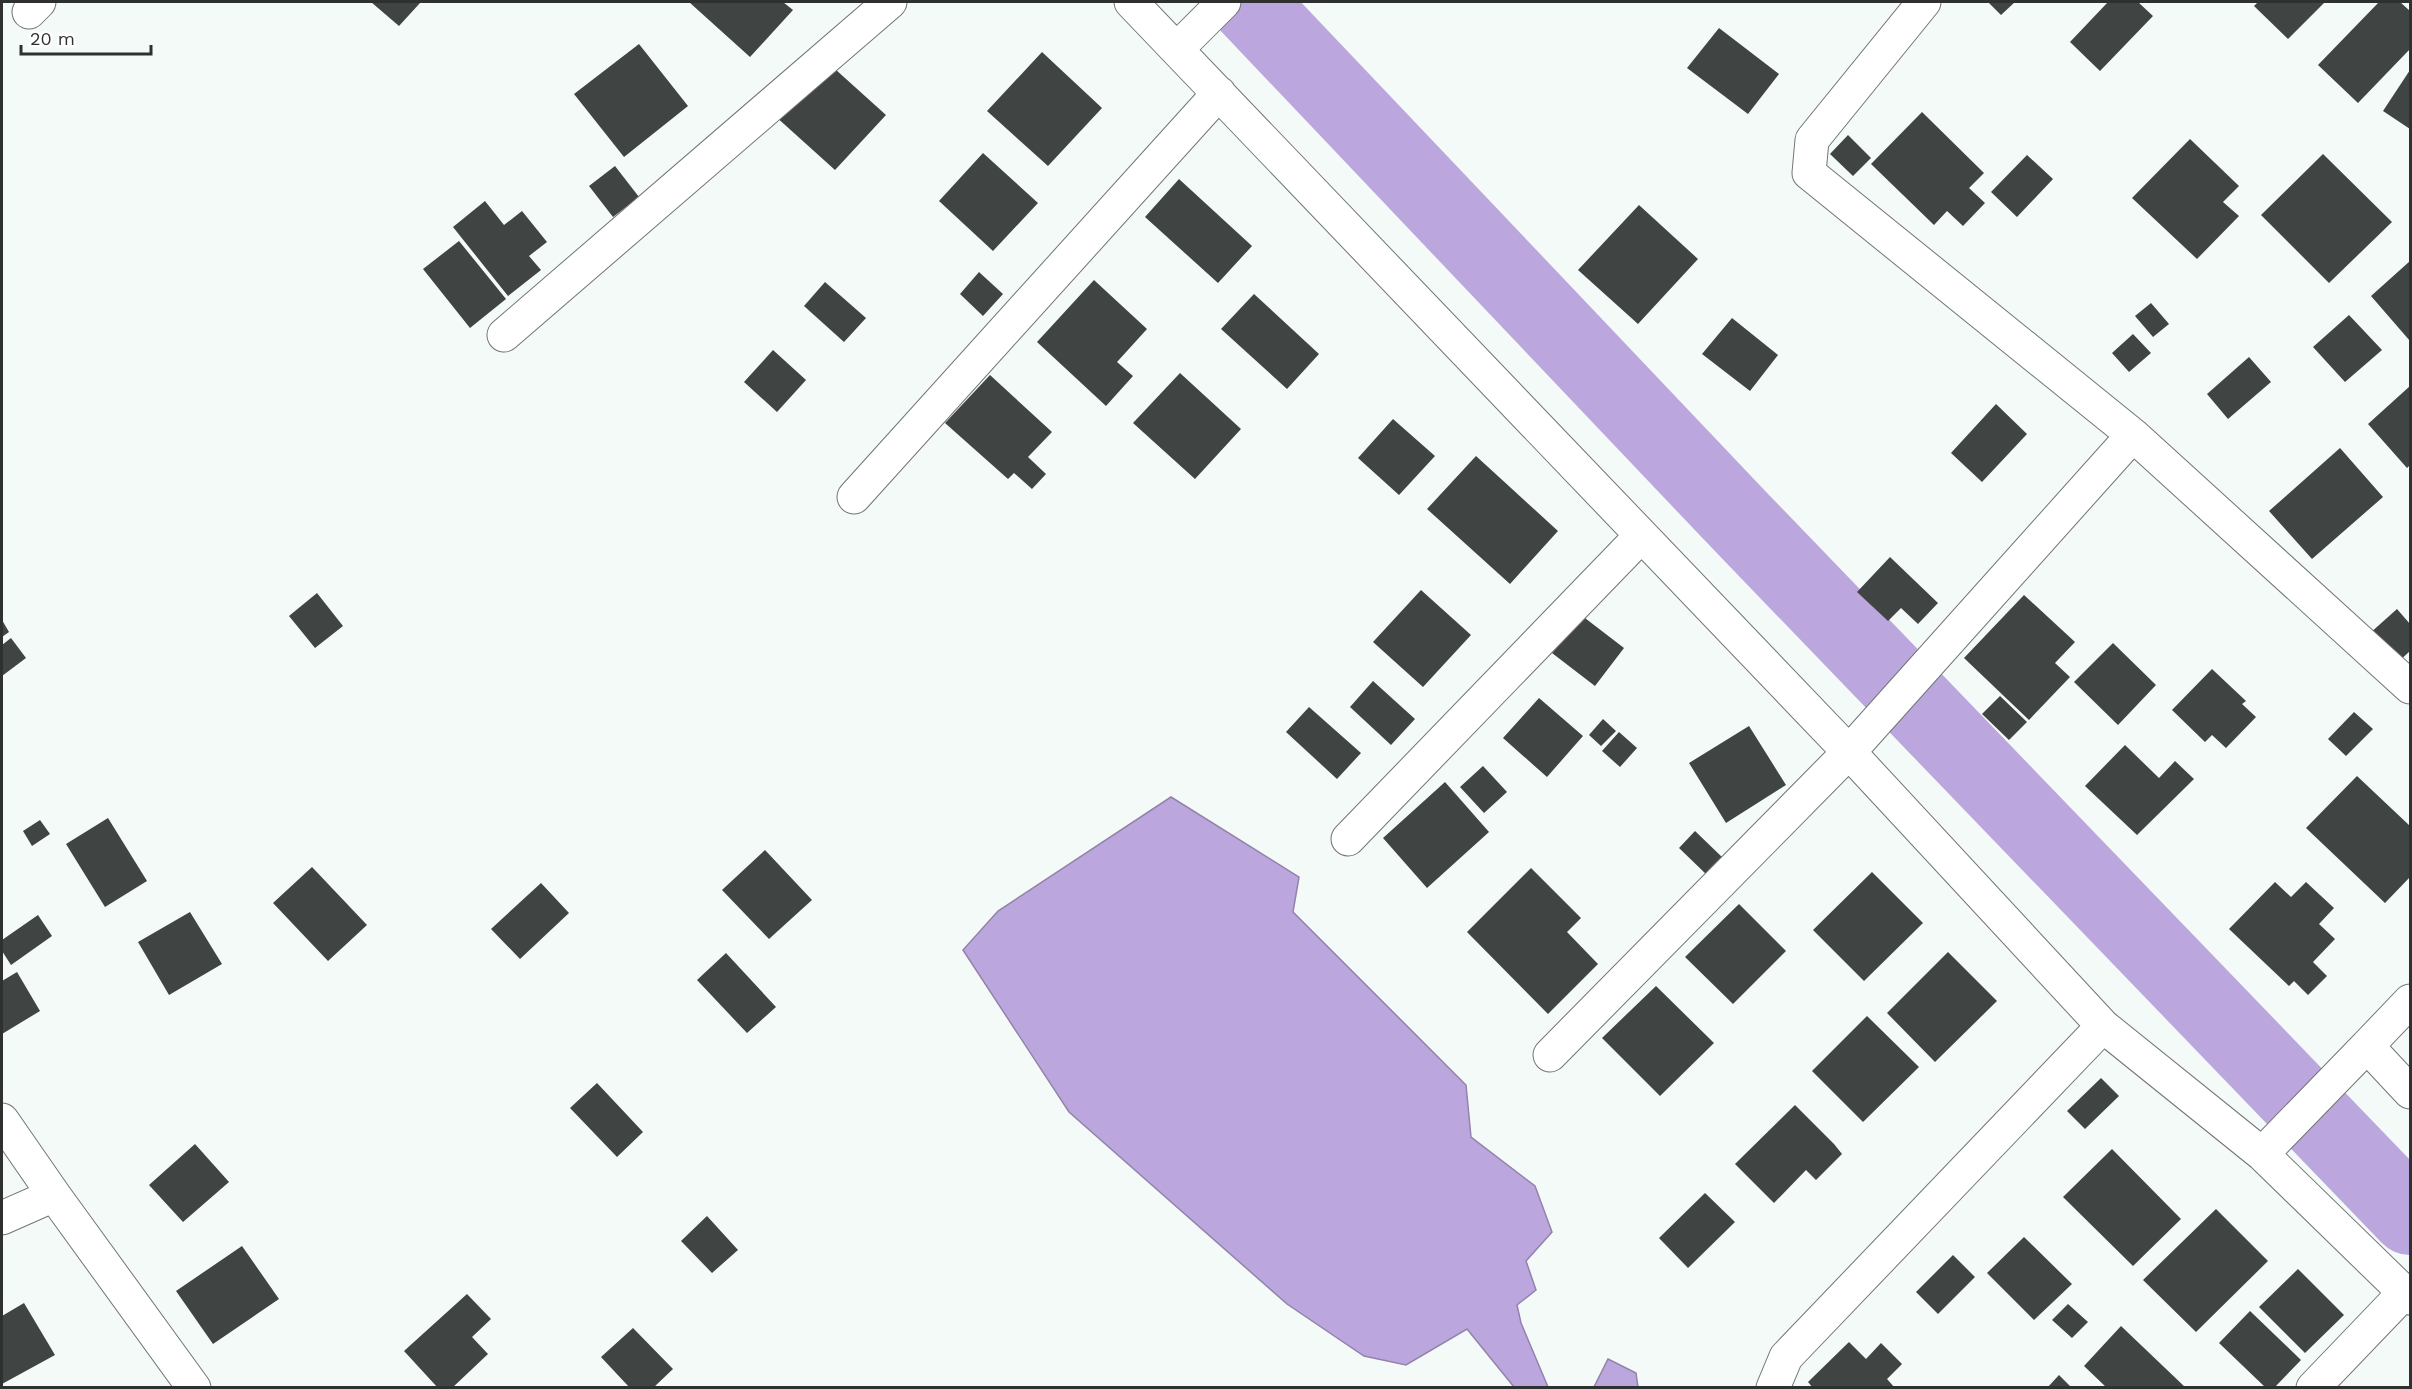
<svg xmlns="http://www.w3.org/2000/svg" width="2412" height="1389" font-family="'Work Sans',sans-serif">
  <rect width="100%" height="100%" fill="#f4faf8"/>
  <!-- water -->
  <path fill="#bca6de" stroke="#9283aa" stroke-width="1.5" d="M 1171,797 L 1299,877 L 1293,912 L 1466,1085 L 1471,1137 L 1535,1186 L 1552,1232 L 1526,1261 L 1536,1290 L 1517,1305 L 1521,1323 L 1548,1387 L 1514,1387 L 1467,1329 L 1406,1365 L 1364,1356 L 1287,1304 L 1069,1112 L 963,950 L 998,911 Z
    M 1608,1359 L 1636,1373 L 1638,1387 L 1594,1387 Z"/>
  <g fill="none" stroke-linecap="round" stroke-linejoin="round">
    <!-- river -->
    <path stroke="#bca6de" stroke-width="78" d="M 1247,2 L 1741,522 L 2410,1216"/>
  </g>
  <!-- building -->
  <path fill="#404443" d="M 371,2 L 417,2 L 420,3 L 399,26 Z
    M 689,2 L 783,2 L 793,10 L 750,57 Z
    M 1988,2 L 2015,2 L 2001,15 Z
    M 2108,2 L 2138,2 L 2153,16 L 2100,71 L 2070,42 Z
    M 2258,2 L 2325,2 L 2288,39 L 2254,6 Z
    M 2379,2 L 2400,2 L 2410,11 L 2410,49 L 2358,103 L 2318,65 Z
    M 1719,28 L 1779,74 L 1748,114 L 1687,68 Z
    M 639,44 L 688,106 L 624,157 L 574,94 Z
    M 1042,52 L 1102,108 L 1048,166 L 987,111 Z
    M 825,60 L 886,115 L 835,170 L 774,115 Z
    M 2410,70 L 2410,129 L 2383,111 Z
    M 1922,112 L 1984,173 L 1969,188 L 1985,203 L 1963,226 L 1947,211 L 1934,225 L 1871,164 Z
    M 1848,135 L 1871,158 L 1853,176 L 1830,154 Z
    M 2190,139 L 2239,186 L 2223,202 L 2239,216 L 2197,259 L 2132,198 Z
    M 983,153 L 1038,203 L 993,251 L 939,201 Z
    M 2323,154 L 2392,222 L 2329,283 L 2261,215 Z
    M 2027,155 L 2053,179 L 2017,217 L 1991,192 Z
    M 615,166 L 639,197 L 613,217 L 589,186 Z
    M 1179,179 L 1252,246 L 1218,283 L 1145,217 Z
    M 485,201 L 504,225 L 522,211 L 547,242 L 529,256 L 541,270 L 508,296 L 453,227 Z
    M 1639,205 L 1698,259 L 1638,324 L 1578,270 Z
    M 459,241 L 506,299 L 470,328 L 423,269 Z
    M 2410,261 L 2410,341 L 2371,296 Z
    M 979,272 L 1003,294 L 983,316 L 960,294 Z
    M 1094,280 L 1147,329 L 1117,362 L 1133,376 L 1106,406 L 1037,342 Z
    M 825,282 L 866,318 L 844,342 L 804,306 Z
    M 1254,294 L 1319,354 L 1287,389 L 1221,329 Z
    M 2151,303 L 2169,324 L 2153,337 L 2135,316 Z
    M 2349,315 L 2382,350 L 2345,382 L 2313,347 Z
    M 1732,318 L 1778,355 L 1750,391 L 1702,354 Z
    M 2133,334 L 2151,353 L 2129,372 L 2112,353 Z
    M 773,350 L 806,380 L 777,412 L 744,382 Z
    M 2249,357 L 2271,382 L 2228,419 L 2207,394 Z
    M 1180,373 L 1241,429 L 1195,479 L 1133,423 Z
    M 990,375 L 1052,432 L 1028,457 L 1046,474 L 1032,489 L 1014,473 L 1008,479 L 945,423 Z
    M 2410,386 L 2410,465 L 2407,468 L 2368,424 Z
    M 1996,404 L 2027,434 L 1982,482 L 1951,453 Z
    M 1393,419 L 1435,456 L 1399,495 L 1358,458 Z
    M 2340,448 L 2383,497 L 2312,559 L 2269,511 Z
    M 1476,456 L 1558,531 L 1510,584 L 1427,509 Z
    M 1890,557 L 1938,603 L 1918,624 L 1901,608 L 1888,621 L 1857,592 Z
    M 1421,590 L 1471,635 L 1423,687 L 1373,642 Z
    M 317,593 L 343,626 L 315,648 L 289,616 Z
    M 2024,595 L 2075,642 L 2055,663 L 2070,677 L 2029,720 L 1964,658 Z
    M 2397,609 L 2410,624 L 2410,651 L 2396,664 L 2369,634 Z
    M 1581,615 L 1624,648 L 1595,686 L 1552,653 Z
    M 2,620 L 9,632 L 2,637 Z
    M 11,638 L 26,658 L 2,676 L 2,645 Z
    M 2113,643 L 2156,685 L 2118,725 L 2074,682 Z
    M 2212,669 L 2246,701 L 2242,704 L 2256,717 L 2226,748 L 2212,735 L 2205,742 L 2172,710 Z
    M 1373,681 L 1415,719 L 1391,745 L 1350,707 Z
    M 2000,696 L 2027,722 L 2009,740 L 1982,714 Z
    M 1539,698 L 1583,736 L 1547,777 L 1503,738 Z
    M 1309,707 L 1361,753 L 1337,779 L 1286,732 Z
    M 2354,712 L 2373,729 L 2346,756 L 2328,739 Z
    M 1603,719 L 1616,731 L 1601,746 L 1589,735 Z
    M 1749,726 L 1786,785 L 1726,823 L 1689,763 Z
    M 1619,732 L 1637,748 L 1620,767 L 1602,751 Z
    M 2125,745 L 2159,778 L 2175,761 L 2194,779 L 2137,835 L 2085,786 Z
    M 1483,766 L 1507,792 L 1484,813 L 1460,787 Z
    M 2357,776 L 2410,826 L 2410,877 L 2385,903 L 2306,828 Z
    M 1445,782 L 1489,832 L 1427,888 L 1383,838 Z
    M 108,818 L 147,881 L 105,907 L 66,844 Z
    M 40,820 L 50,834 L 32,846 L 23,831 Z
    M 1695,831 L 1723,858 L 1707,875 L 1679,848 Z
    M 765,850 L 812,900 L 769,939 L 722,890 Z
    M 312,867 L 367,925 L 328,961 L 273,903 Z
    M 1531,868 L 1581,918 L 1567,932 L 1598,964 L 1548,1014 L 1467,932 Z
    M 1872,872 L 1923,923 L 1864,981 L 1813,930 Z
    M 2275,882 L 2291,897 L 2306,882 L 2334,908 L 2319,924 L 2335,939 L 2313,962 L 2327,976 L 2308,995 L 2294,981 L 2289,986 L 2229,929 Z
    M 541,883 L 569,913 L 520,959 L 491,929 Z
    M 1739,904 L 1786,951 L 1733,1004 L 1685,957 Z
    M 190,912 L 222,964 L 169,995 L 138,942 Z
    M 38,915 L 52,936 L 11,965 L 2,951 L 2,940 Z
    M 1948,952 L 1997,1001 L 1935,1062 L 1887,1013 Z
    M 726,953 L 776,1007 L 747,1033 L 697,980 Z
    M 17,972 L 40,1011 L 2,1034 L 2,981 Z
    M 1656,986 L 1714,1043 L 1660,1096 L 1602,1038 Z
    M 1867,1016 L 1919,1067 L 1863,1122 L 1812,1071 Z
    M 2101,1078 L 2119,1096 L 2085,1129 L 2067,1111 Z
    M 597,1083 L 643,1132 L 617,1157 L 570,1108 Z
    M 1795,1105 L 1834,1144 L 1842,1154 L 1816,1180 L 1806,1170 L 1774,1203 L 1735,1164 Z
    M 195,1144 L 229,1182 L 183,1222 L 149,1185 Z
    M 2112,1149 L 2181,1219 L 2133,1266 L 2063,1197 Z
    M 1705,1193 L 1735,1222 L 1688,1268 L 1659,1238 Z
    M 2216,1209 L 2268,1261 L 2196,1332 L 2143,1280 Z
    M 707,1216 L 738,1250 L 712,1273 L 681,1241 Z
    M 2024,1237 L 2072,1284 L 2034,1320 L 1987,1273 Z
    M 242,1246 L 279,1299 L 213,1344 L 176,1291 Z
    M 1953,1255 L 1975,1277 L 1938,1314 L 1916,1292 Z
    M 2298,1269 L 2344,1315 L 2305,1353 L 2259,1307 Z
    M 467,1294 L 491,1319 L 472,1337 L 488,1354 L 452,1388 L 438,1388 L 404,1351 Z
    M 24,1303 L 55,1355 L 2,1384 L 2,1316 Z
    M 2068,1304 L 2088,1322 L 2072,1338 L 2052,1320 Z
    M 2250,1311 L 2301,1360 L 2274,1388 L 2266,1388 L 2219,1343 Z
    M 2121,1326 L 2186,1388 L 2107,1388 L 2084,1366 Z
    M 633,1328 L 673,1369 L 653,1388 L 630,1388 L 601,1357 Z
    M 1849,1342 L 1866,1359 L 1881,1343 L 1902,1364 L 1887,1379 L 1895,1388 L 1813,1388 L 1808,1382 Z
    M 2059,1375 L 2072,1388 L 2047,1388 Z"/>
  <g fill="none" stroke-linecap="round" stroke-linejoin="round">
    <defs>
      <path id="street" d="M 1131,2 L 1849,752 L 1550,1055
        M 1924,2 L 1812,140 L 1809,173 L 2133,435 L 2410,687
        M 29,12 L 39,2
        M 1177,49 L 1224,2
        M 504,335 L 890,2
        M 2133,435 L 1849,752 L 2103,1026 L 2262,1154 L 2410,1298
        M 854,497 L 1219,93
        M 1348,839 L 1641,536
        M 2410,1001 L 2367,1046 L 2410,1092
        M 2,1120 L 54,1195 L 2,1218
        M 2262,1154 L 2367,1046
        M 54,1195 L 194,1388
        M 1773,1388 L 1786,1357 L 2103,1026
        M 2313,1388 L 2405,1292"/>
    </defs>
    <!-- street casing -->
    <use href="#street" stroke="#717574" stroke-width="35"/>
    <!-- street -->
    <use href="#street" stroke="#fff" stroke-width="33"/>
  </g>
  <!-- border -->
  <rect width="2412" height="1389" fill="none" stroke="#2f3130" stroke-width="6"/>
  <!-- scale -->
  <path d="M21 45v9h130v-9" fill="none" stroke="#2f3130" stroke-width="3"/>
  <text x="30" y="45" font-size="18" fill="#2f3130" stroke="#ffffff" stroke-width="4.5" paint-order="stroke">20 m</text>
</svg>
